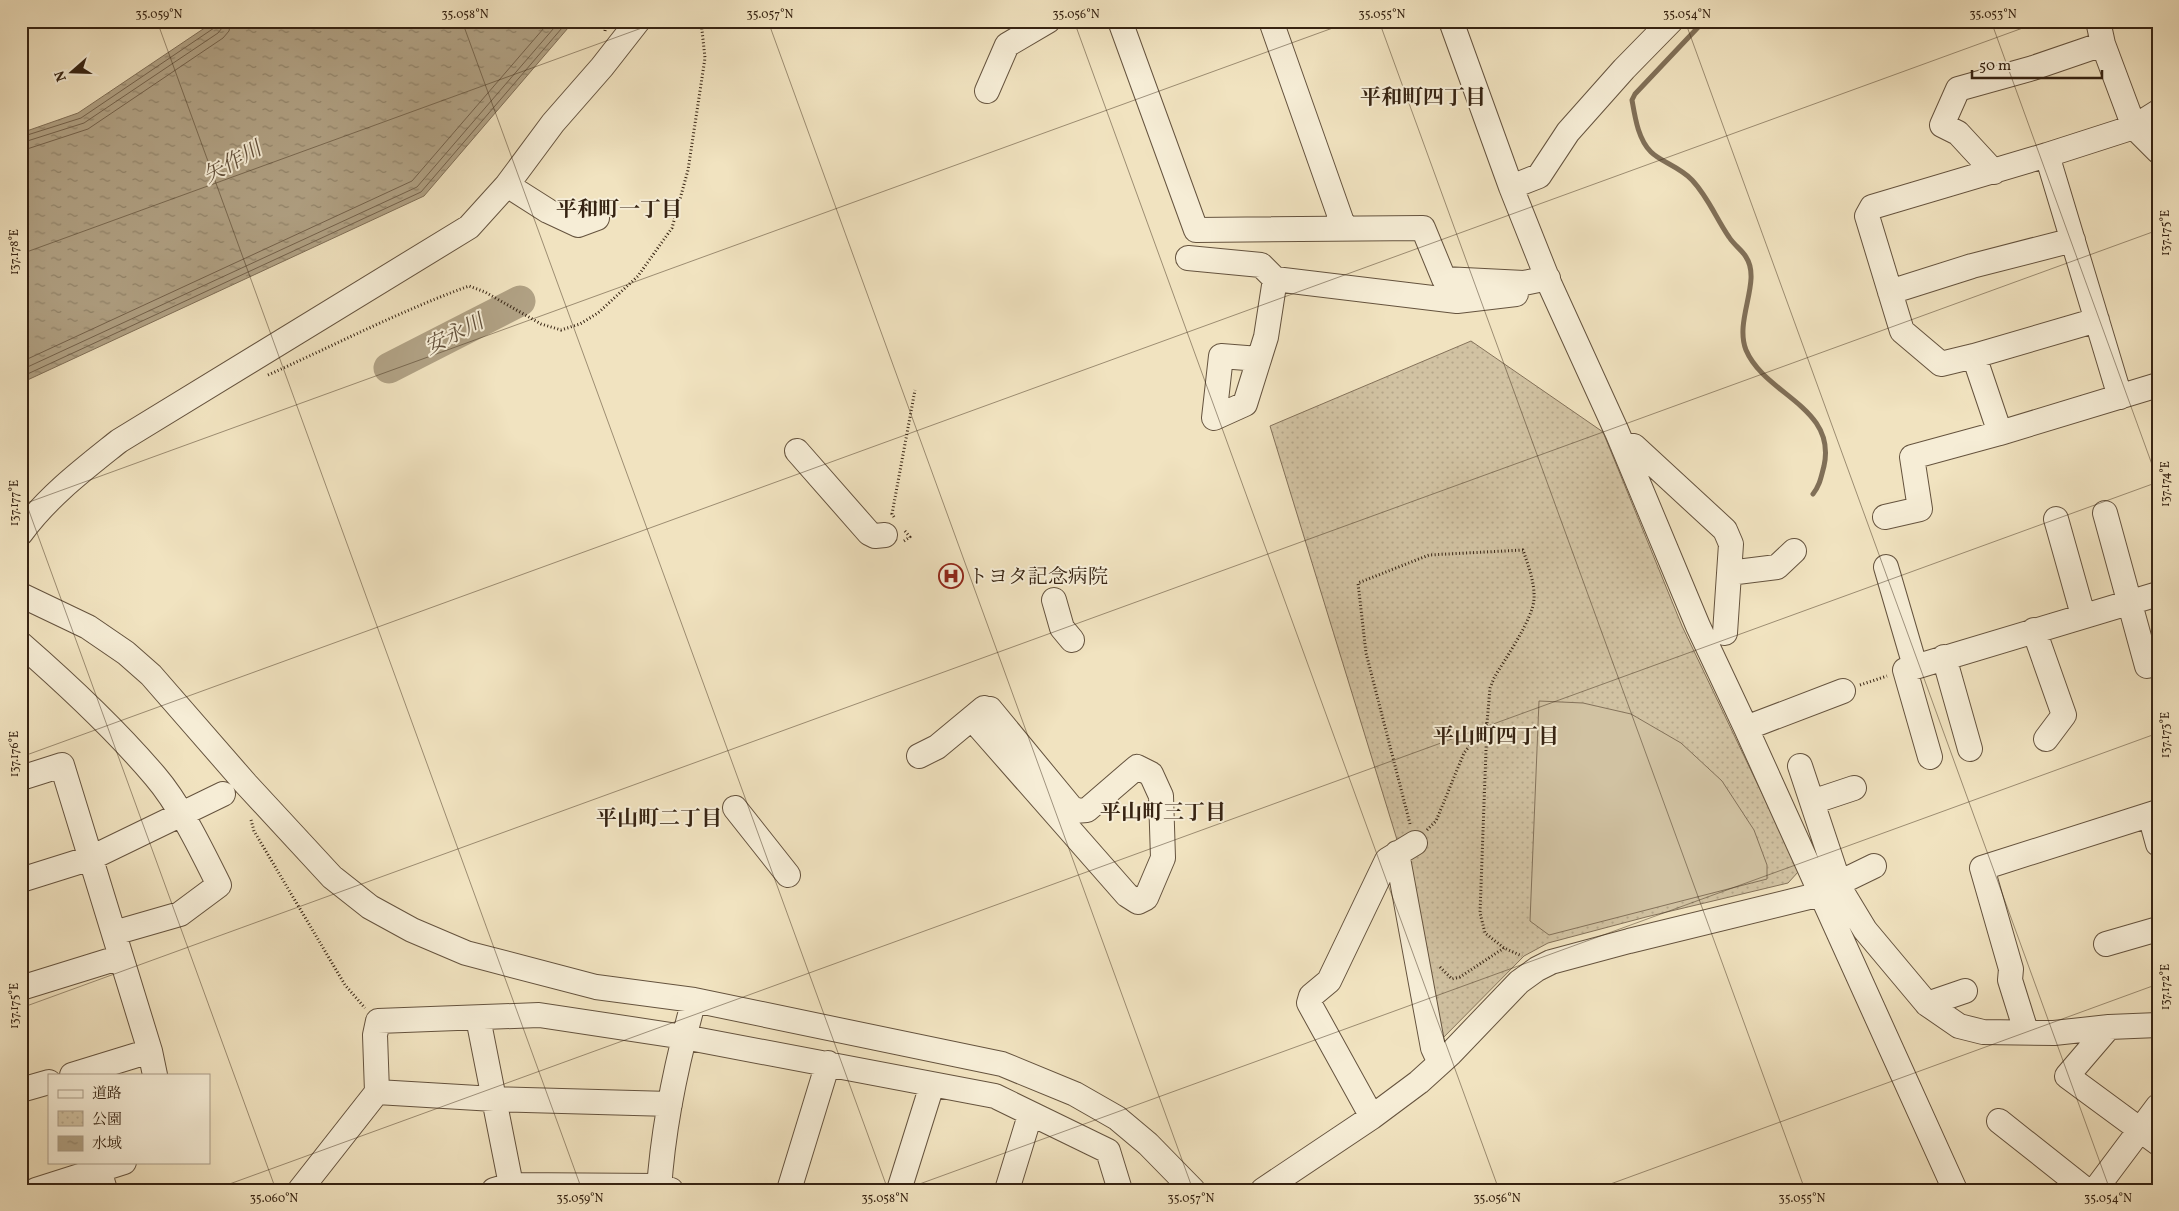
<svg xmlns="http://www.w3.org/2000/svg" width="2179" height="1211" font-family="Vollkorn,'Noto Serif JP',serif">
  <defs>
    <pattern id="park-dots" width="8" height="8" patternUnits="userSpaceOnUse" patternTransform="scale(1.25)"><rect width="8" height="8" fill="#d1c2a2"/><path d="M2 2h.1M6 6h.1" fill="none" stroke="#b4a68a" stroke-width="1.8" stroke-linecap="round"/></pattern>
    <pattern id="water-ripples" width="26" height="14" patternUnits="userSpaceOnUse" patternTransform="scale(1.25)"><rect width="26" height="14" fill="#b1a285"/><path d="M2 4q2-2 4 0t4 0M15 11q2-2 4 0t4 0" fill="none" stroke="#91846b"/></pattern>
  </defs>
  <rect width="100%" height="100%" fill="#f1e3c0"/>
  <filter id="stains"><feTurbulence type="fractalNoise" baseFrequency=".004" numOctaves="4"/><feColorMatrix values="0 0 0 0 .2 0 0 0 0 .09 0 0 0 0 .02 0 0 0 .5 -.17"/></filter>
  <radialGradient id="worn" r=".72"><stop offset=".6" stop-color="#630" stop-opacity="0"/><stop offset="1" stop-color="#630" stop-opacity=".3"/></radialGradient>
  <!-- park -->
  <path fill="url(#park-dots)" stroke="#84725a" d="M 1471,341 L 1603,432 L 1682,626 L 1799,871 L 1788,883 L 1646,917 L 1548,943 L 1524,956 L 1438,1043 L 1402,856 L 1270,426 Z"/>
  <!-- garden -->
  <path fill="#d1c2a2" stroke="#84725a" d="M 1539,701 L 1583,703 L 1631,714 L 1681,743 L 1722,781 L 1754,830 L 1767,865 L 1767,879 L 1549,935 L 1530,921 Z"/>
  <!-- water -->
  <path fill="url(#water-ripples)" stroke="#806f57" d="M 215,21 L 574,21 L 424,196 L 21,383 L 21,133 L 78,113 Z"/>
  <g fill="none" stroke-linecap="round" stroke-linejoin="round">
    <!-- shore -->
    <path stroke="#74624c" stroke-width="1" d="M 21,137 L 81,118 L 214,28 L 217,21
      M 21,143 L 84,123 L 218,33 L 222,28 L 223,21
      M 21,151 L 88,129 L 223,38 L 229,31 L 231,21
      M 21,362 L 412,181 L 550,21
      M 21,370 L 417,187 L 560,21
      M 21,377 L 421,192 L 568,21"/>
    <!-- stream -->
    <path stroke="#806f57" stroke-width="5" d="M 1704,21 L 1635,94 L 1632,100 C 1635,117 1638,139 1651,152 C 1661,162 1680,167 1692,180 C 1708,197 1716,218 1729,237 C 1734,245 1742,250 1746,257 C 1762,281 1734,320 1746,350 C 1765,395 1837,407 1824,466 C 1821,477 1820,485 1813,494"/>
    <!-- river -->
    <path stroke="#b1a285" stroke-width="31" d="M 389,368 L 520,301"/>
    <defs>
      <path id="minor" d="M 1120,21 L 1196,230 L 1423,228 L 1444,279 L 1524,283 L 1548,278
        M 1271,21 L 1344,228
        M 1451,21 L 1511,187 L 1550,285 L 1617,432 L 1698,626 L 1746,728 L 1955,1190
        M 2098,21 L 2103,44
        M 987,91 L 1007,45 L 1048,21
        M 2158,112 L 2134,127 L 2158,151
        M 1994,172 L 1958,133 L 1942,125 L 1958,89 L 2033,68 L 2103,44 L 2134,127 L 2047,155
        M 507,185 L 548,211 L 578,225 L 597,218
        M 1511,187 L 1539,176 L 1568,132 L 1624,69 L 1671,21
        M 1188,258 L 1261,265 L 1275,279 L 1457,301 L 1516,294
        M 1890,292 L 1972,266 L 2073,240
        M 1974,356 L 2097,320
        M 1259,359 L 1221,356 L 1214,418 L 1245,404 L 1266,337 L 1275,279
        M 2120,397 L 2047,155 L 1872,207 L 1867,216 L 1902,331 L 1941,364 L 1974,356 L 2000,433 L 2158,385
        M 1622,444 L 1634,446 L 1725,530 L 1731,544 L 1725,633
        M 797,451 L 869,533 L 875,536 L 885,535
        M 2105,513 L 2147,666
        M 1885,517 L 1920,509 L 1912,457 L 2000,433
        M 2056,519 L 2083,615
        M 21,533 C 48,496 84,469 119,441 L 469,227 L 507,185 L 553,123 L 602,67 L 638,21
        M 1886,567 L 1915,666
        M 1729,573 L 1777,567 L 1794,551
        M 21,595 L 88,627 L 126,653 L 151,675 L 246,784 L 332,877 L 370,907 L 412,930 L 466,953 L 596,987 L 694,1000 L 1002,1064 L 1075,1094 L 1117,1118 L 1148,1144 L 1193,1190
        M 1054,600 L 1062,628 L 1072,640
        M 2034,630 L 2064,715 L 2046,739
        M 21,644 C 68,685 115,729 155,776 C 180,805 202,851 219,885 L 180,914 L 114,933
        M 1944,657 L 1970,749
        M 975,722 L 1127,895 L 1138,902 L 1146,898 L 1163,858 L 1161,796 L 1151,774 L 1137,767 L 1087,810 L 1074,811 L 990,709
        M 1746,728 L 1843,691
        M 919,756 L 937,747 L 984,708
        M 1930,757 L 1905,670 L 2158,594
        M 1800,766 L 1842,892
        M 21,778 L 62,765 L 150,1051 L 155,1075
        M 1812,802 L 1854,788
        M 735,808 L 788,875
        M 2150,815 L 2158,844
        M 1397,853 L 1433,1048 L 1440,1063
        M 21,880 L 91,858 L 223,794
        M 1839,883 L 1874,866
        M 2106,944 L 2158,929
        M 21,988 L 121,957
        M 1927,1004 L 1965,991
        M 478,1018 L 512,1190
        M 2109,1027 L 2067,1076 L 2158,1143
        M 2026,1031 L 2010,980 L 2011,969 L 1982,868 L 2158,812
        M 72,1075 L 150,1051
        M 21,1090 L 49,1082
        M 377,1092 L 494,1099 L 670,1104
        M 1372,1117 L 1309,1003 L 1311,996 L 1329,981 L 1387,860 L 1415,843
        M 1999,1121 L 2086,1190
        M 99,1170 L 105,1190
        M 36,1190 L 124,1162
        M 300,1190 L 377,1092 L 375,1035 L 378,1021 L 539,1015 L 684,1037 L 995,1096 L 1108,1151 L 1120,1190
        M 494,1190 L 511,1185 L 659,1186 L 671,1190
        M 659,1190 C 663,1126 677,1061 694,1000
        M 789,1190 L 828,1063
        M 899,1190 L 932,1085
        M 1007,1190 L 1030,1115
        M 1263,1190 L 1372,1117 L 1419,1082 L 1451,1053 L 1519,982 L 1537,969 L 1551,962 L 1629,941 L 1821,894 L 1842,892 L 1865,930 L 1927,1004 L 1959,1026 L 1983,1032 L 2054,1033 L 2109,1027 L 2158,1025
        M 2095,1190 L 2158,1106"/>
    </defs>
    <!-- minor casing -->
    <use href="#minor" stroke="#65533e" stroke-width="26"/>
    <!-- path -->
    <path stroke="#362312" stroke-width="3" stroke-dasharray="1 2.5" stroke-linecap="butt" d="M 605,31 L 606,21
      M 268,375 C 335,345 400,311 469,286 L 485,292 L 541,324 L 561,330 L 580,324 L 598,313 L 638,276 L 672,228 L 688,170 L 705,58 L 701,21
      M 894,517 L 892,514 L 915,390
      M 904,541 L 910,537 L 904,530
      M 1860,685 L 1887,676
      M 251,820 L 254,831 L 345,985 L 365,1008
      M 1410,824 L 1366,653 L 1358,583 L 1429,555 L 1523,550 C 1528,565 1535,583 1534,599 C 1533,619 1505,659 1494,678 L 1490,688 L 1487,723 L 1480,913 L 1485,933 L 1504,948 L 1522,956
      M 1427,830 L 1436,821 L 1464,753 L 1487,723
      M 1440,967 L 1452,979 L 1460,977 L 1504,948"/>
    <!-- minor -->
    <use href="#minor" stroke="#f6edd6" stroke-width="24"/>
  </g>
  <!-- ticks -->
  <path fill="none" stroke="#362312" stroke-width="1" stroke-opacity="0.45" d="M 157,21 L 582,1190M 462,21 L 888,1190M 768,21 L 1193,1190M 1074,21 L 1499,1190M 1379,21 L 1805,1190M 1685,21 L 2110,1190M 1991,21 L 2158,481M 21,254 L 661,21M 21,489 L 276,1190M 21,505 L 1352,21M 21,757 L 2042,21M 21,1008 L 2158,230M 213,1190 L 2158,482M 903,1190 L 2158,733M 1594,1190 L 2158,984"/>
  <!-- icons -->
  <defs>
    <symbol id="hospital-ring" viewBox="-11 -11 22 22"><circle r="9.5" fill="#f6edd6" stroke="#8f2418" stroke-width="1.5"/><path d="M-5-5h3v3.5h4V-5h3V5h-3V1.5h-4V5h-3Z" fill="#8f2418"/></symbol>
  </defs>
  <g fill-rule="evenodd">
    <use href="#hospital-ring" x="937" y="562" width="28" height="28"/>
  </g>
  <g text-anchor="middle" stroke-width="4" stroke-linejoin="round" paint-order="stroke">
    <!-- poi labels -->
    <g font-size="20" fill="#362312" stroke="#f6edd6" text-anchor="start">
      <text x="968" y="583">トヨタ記念病院</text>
    </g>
    <!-- neighbourhood labels -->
    <g font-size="21" font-weight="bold" fill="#362312" stroke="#f6edd6">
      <text x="1423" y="104">平和町四丁目</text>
      <text x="619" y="216">平和町一丁目</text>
      <text x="1496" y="743">平山町四丁目</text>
      <text x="1163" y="819">平山町三丁目</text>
      <text x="659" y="825">平山町二丁目</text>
    </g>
    <!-- water labels -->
    <g font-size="21" font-style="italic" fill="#614f3a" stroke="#f6edd6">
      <text transform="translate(232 162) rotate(-29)" y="7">矢作川</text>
      <text transform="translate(454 334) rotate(-27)" y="7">安永川</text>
    </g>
  </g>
  <!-- margin -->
  <rect width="2179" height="1211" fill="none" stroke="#f1e3c0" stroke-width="55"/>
  <!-- legend -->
  <rect x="48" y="1074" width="162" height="90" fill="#f6edd6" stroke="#a99c88"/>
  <rect x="58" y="1090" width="25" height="8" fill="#f6edd6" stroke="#a99c88"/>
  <text x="92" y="1098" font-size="15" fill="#362312">道路</text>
  <rect x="58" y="1111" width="25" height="15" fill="url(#park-dots)" stroke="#a99c88"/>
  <text x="92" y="1124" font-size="15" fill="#362312">公園</text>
  <rect x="58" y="1136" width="25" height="15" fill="url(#water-ripples)" stroke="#a99c88"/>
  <text x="92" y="1148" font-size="15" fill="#362312">水域</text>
  <!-- north arrow -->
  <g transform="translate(72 72) rotate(250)" stroke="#f6edd6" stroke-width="4" paint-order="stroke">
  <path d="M0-4L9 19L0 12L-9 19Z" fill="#362312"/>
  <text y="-8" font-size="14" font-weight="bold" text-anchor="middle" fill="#362312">N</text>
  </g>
  <!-- scale -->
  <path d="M1972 70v8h130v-8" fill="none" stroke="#362312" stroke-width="2.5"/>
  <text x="1979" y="70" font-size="15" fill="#362312" stroke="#f6edd6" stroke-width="4" paint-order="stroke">50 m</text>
  <rect x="28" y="28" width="2124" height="1156" fill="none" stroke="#362312" stroke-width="2"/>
  <g font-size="12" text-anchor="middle" fill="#362312">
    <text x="159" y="18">35.059°N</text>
    <text x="465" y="18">35.058°N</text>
    <text x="770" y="18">35.057°N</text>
    <text x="1076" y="18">35.056°N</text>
    <text x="1382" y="18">35.055°N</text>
    <text x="1687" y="18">35.054°N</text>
    <text x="1993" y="18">35.053°N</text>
    <text transform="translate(2165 233) rotate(-90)" y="4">137.175°E</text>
    <text transform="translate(14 252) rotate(-90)" y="4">137.178°E</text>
    <text transform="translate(2165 484) rotate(-90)" y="4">137.174°E</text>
    <text transform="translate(14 503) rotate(-90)" y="4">137.177°E</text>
    <text transform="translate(2165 735) rotate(-90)" y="4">137.173°E</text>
    <text transform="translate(14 754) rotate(-90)" y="4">137.176°E</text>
    <text transform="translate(2165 987) rotate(-90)" y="4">137.172°E</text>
    <text transform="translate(14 1006) rotate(-90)" y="4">137.175°E</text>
    <text x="274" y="1202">35.060°N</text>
    <text x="580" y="1202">35.059°N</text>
    <text x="885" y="1202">35.058°N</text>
    <text x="1191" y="1202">35.057°N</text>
    <text x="1497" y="1202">35.056°N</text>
    <text x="1802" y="1202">35.055°N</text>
    <text x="2108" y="1202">35.054°N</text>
  </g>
  <rect width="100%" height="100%" filter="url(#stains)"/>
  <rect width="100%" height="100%" fill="url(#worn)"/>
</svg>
